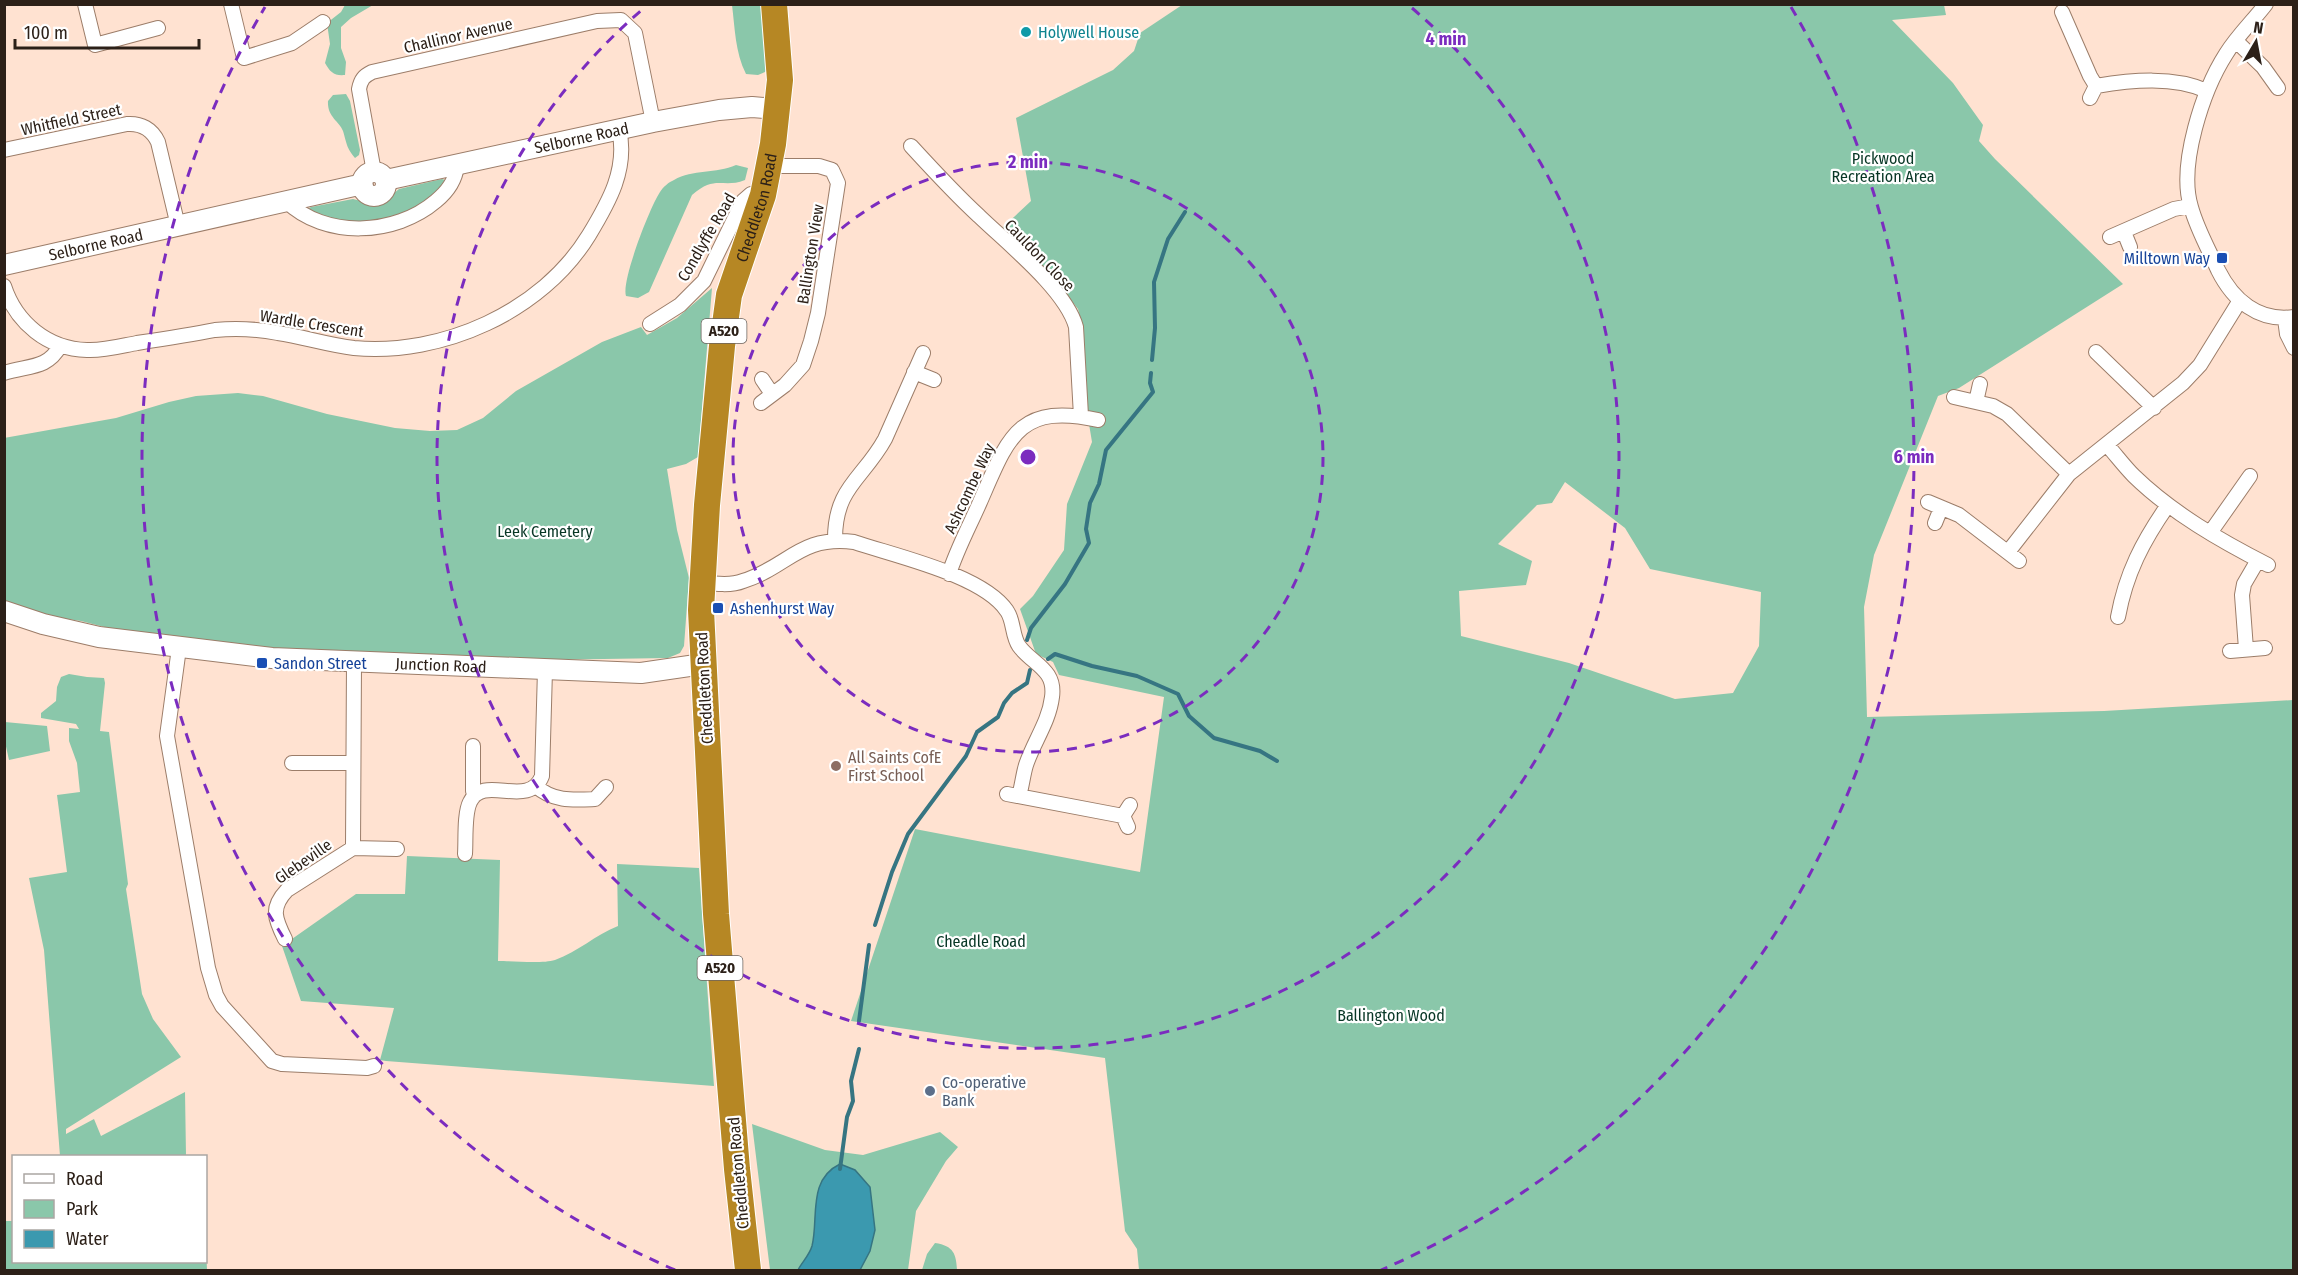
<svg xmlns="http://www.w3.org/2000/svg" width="2298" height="1275" font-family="'Fira Sans Condensed',sans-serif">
  <rect width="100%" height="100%" fill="#ffe2d1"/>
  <!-- green -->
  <path fill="#8ac7aa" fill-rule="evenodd" d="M 345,5 L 373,5 L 351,18 L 341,27 L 341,48 L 346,62 L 345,75 C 334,76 330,72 325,63 L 330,44 L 327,23 L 341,12 Z
    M 732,5 L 763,5 L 769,65 L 765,72 L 758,75 L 746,74 C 735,52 735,28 732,5 Z
    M 1182,5 L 1944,5 L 1946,15 L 1892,20 L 1953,83 L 1983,125 L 1979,141 L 1995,159 L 2123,284 L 1959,388 L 1938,396 L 1874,555 L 1864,607 L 1867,717 L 2104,711 L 2293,700 L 2293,1270 L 1139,1270 L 1137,1249 L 1125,1231 L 1105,1058 L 851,1021 L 915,829 L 1140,872 L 1164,697 L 1059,675 L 1053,662 L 1036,654 L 1020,609 L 1033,596 L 1064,550 L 1067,504 L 1092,442 L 1087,412 L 1082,325 L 1078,309 L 1055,280 L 1001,229 L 1031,201 L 1016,118 L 1113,70 L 1134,51 L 1140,33 ZM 1565,482 L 1625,528 L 1650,569 L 1761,592 L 1759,646 L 1733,693 L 1675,699 L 1569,663 L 1461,636 L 1459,591 L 1526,585 L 1532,561 L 1498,544 L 1537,505 L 1552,503 Z
    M 346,94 L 350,101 L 360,150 L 359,155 L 355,158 C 346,147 347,144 343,131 C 339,121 327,117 328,101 L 333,95 Z
    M 736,165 L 748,168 L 745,180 C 722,189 716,174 692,195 L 649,292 L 638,298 L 626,296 C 621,281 650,207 660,192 C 663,187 669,182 674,180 C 693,169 716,174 736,165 Z
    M 442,179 L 445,180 L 446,183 C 420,210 375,232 336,222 C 326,219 316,214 306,210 L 311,207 L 353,199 L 373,204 L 382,203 L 399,189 Z
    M 712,288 L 698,457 L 686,464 L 667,469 L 677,530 L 689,578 L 684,646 L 680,653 L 668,658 L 538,660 L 274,649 L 124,632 L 81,621 L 27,613 L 4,604 L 4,438 L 116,418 L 169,402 L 196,396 L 238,393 L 263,396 L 327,414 L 395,428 L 430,431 L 457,430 L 483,418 L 516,391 L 602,342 L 641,327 L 647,335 L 677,318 Z
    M 69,674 L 87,677 L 104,678 L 105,683 L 100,731 L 109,732 L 128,884 L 126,889 L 142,994 L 153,1019 L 181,1057 L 66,1129 L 66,1134 L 94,1119 L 101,1136 L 185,1092 L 186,1156 L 60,1156 L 44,950 L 29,878 L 67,872 L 57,795 L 80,792 L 77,763 L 69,741 L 69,728 L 79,729 L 76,724 L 41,718 L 41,713 L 56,701 L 57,687 L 61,677 Z
    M 5,722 L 47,726 L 50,751 L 9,760 L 5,742 Z
    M 407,856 L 500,860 L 498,961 C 513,961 542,964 555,960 C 578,952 595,935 618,926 L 617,864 L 699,868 L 714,1086 L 386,1061 L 380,1060 L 394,1008 L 301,1001 L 282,946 L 356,894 L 405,894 Z
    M 752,1124 L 825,1150 L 863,1155 L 940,1132 L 958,1147 L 946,1161 L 916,1211 L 908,1270 L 770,1270 Z
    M 5,1221 L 13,1221 L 14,1262 L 206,1262 L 206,1247 L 207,1270 L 5,1270 Z
    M 935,1243 C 954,1246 956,1254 957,1270 L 922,1270 L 927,1254 Z"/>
  <!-- water -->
  <path fill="#3b99af" stroke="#367582" stroke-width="1.5" d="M 840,1164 L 855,1170 L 870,1187 L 875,1230 L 870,1251 L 860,1270 L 798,1270 C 802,1262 809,1256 812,1246 C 819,1218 807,1180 840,1164 Z"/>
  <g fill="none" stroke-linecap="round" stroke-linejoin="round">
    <!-- stream -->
    <path stroke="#367582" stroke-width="4" d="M 1152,360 L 1155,328 L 1154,282 L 1168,239 L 1185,212
      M 1027,640 L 1031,628 L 1065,584 L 1089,543 L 1086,529 L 1090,503 L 1099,484 L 1106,450 L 1153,392 L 1150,383 L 1151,373
      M 1048,659 L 1055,654 L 1092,666 L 1137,676 L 1178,694 L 1189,716 L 1214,738 L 1260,751 L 1277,761
      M 875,925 L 892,872 L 908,834 L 966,756 L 977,732 L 998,717 L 1004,703 L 1012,693 L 1027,683 L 1030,670
      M 859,1021 L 869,945
      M 840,1169 L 847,1117 L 853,1101 L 851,1081 L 859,1049"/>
    <defs>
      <path id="street" d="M 85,4 L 95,45 L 158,28
        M 231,4 L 244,58 L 292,43 L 323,22
        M 2266,4 C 2253,21 2237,36 2226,54 C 2203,90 2178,165 2191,207 C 2197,229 2209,250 2218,270 C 2233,300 2258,322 2294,317
        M 2062,12 L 2090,76 L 2096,86 L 2090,98
        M 2236,41 L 2263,67 L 2278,88
        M 2096,86 C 2132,80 2174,76 2207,91
        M 911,146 C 933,170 955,194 979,216 C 1008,244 1066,290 1076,327 L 1081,416
        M 4,150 L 127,124 C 141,123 152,129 158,142 L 178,226
        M 374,172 L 359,89 C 361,79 364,76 372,72 L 597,21 L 621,20 L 635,33 L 653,122
        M 286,201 C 325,239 395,236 436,201 C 447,192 455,182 457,166
        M 2124,232 L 2130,247
        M 2110,237 L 2174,209 L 2190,206
        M 4,286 C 16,323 48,349 87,350 C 103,351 121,346 137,343 C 163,339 189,335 215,330 C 236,328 257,329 278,333 C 304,337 328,345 354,348 C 442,356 542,312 589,235 C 609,202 628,169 619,129
        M 2285,319 L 2287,334 L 2294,348
        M 650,324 L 680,305 L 704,281 L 743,201 L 751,194 L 764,191
        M 2096,352 L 2154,408
        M 914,372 L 934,380
        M 4,373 C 27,365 47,370 60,346
        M 762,379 L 772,394
        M 1954,397 L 1993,406 L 2007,414 L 2069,474
        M 1976,402 L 1980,384
        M 761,403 L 785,385 L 803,365 L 811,341 L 818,313 L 838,183 L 832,170 L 819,166 L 769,166
        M 2107,445 C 2116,455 2124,466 2134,476 C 2172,513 2221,541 2268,565
        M 1928,502 L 1959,515 L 2019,561
        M 1935,523 L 1941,508
        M 2210,533 L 2250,476
        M 835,539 C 835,487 863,479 885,439 L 923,353
        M 2008,552 L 2069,474 L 2183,383 L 2200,365 L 2239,302
        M 949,574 C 957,549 970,525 980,502 C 1008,438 1018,402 1098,420
        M 702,582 C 715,584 731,586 743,581 C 788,567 800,535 854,542 C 895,556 983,575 1007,611 C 1014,621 1012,636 1019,646 C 1032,664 1056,669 1052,697 C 1049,722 1034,741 1026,765 C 1023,775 1022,786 1019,796
        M 2118,617 C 2126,573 2143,541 2168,505
        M 179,648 L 167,736 L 208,968 L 216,995 L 222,1006 L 272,1061 L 282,1064 L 367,1068 L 374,1066
        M 2246,649 L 2242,595 L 2244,584 L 2258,560
        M 2230,651 L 2265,648
        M 473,746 L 473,791 L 475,795
        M 292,763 L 353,763
        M 536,786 C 553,802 574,800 595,799 L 606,787
        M 1007,794 L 1123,816
        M 1128,827 L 1123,816 L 1130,805
        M 353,848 L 354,662
        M 465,854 C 466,840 464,814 470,802 C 483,773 529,810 542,776 L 545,670
        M 285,939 C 275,919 270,908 287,890 L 353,848 L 397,849"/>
      <g id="secondary">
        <circle cx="374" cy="184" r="12"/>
        <path id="s1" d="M 386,180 L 653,122 L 719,110 L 752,107 L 777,109"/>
        <path id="s2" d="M 4,265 L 354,186 L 363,186"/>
        <path id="s3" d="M 4,611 L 43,624 L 99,637 L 272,658 L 641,673 L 703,664"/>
      </g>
      <g id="highway">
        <path id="s4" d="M 748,1270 L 737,1169 L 716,914 L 701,610 L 707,505 L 722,346 L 729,295 L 763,195 L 773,144 L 780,80 L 774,4"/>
      </g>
    </defs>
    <!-- street casing -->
    <use href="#street" stroke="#9c7d69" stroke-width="16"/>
    <!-- secondary casing -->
    <use href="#secondary" stroke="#9c7d69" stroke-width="22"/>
    <!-- highway casing -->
    <use href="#highway" stroke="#fff" stroke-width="28"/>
    <!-- street -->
    <use href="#street" stroke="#fff" stroke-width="14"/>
    <!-- secondary -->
    <use href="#secondary" stroke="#fff" stroke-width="20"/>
    <!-- highway -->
    <use href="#highway" stroke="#b68724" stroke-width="26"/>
  </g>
  <!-- distance rings -->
  <g fill="none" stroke="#7b2cbf" stroke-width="3" stroke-dasharray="10 8">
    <circle cx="1028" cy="457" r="295"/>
    <path d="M1412 8A591 591 0 1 1 644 8"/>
    <path d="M675 1270A886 886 0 0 1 265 7M1791 7A886 886 0 0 1 1381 1270"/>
  </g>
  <!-- markers -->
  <circle fill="#0f9aa8" stroke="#fff" stroke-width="2" cx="1026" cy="32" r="6"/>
  <g fill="#1a4fb4" stroke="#fff" stroke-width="2">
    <rect x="2216" y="252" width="12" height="12" rx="3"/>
    <rect x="712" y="602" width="12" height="12" rx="3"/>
    <rect x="256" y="657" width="12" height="12" rx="3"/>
  </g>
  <circle fill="#8d6e63" stroke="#fff" stroke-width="2" cx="836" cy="766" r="6"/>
  <circle fill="#5c6f8a" stroke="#fff" stroke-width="2" cx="930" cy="1091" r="6"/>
  <g text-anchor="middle" stroke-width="4.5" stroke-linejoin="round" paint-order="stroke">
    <!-- shield labels -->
    <g fill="#fff" stroke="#6b635d" stroke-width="1.5">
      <rect x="701.5" y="319" width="45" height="24" rx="4.5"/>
      <rect x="697.5" y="956" width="45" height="24" rx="4.5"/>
    </g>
    <g font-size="15" font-weight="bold" fill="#2c2018">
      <text x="724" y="336">A520</text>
      <text x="720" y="973">A520</text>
    </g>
    <!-- culture labels -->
    <g font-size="16" fill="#0d838f" stroke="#fff" text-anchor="start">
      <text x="1038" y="38">Holywell House</text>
    </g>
    <!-- street labels -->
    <g font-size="16" fill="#2c2018" stroke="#fff">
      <text transform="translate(458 35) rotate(-13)" y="6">Challinor Avenue</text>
      <text transform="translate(71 119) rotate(-12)" y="6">Whitfield Street</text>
      <text dy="6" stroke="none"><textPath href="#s1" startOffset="200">Selborne Road</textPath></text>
      <text dy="6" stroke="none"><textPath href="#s4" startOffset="1070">Cheddleton Road</textPath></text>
      <text transform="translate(706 237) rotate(-60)" y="6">Condlyffe Road</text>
      <text dy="6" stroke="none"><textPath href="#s2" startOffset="94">Selborne Road</textPath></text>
      <text transform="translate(810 254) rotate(-81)" y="6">Ballington View</text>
      <text transform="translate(1040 255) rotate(46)" y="6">Cauldon Close</text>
      <text transform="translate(312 323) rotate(9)" y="6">Wardle Crescent</text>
      <text transform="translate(969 488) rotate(-65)" y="6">Ashcombe Way</text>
      <text dy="6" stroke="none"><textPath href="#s3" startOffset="442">Junction Road</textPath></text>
      <text transform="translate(704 688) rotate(-93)" y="6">Cheddleton Road</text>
      <text transform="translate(303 861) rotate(-35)" y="6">Glebeville</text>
      <text transform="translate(738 1173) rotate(-95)" y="6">Cheddleton Road</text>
    </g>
    <!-- park labels -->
    <g font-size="16" fill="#073625" stroke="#fff">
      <text x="1883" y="164">Pickwood<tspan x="1883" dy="18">Recreation Area</tspan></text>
      <text x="545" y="537">Leek Cemetery</text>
      <text x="981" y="947">Cheadle Road</text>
      <text x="1391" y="1021">Ballington Wood</text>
    </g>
    <!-- transit labels -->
    <g font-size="16" fill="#164399" stroke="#fff" text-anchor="start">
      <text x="2210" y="264" text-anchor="end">Milltown Way</text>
      <text x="730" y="614">Ashenhurst Way</text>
      <text x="274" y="669">Sandon Street</text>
    </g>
    <!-- education labels -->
    <g font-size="16" fill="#785e54" stroke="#fff" text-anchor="start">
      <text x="848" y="763">All Saints CofE<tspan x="848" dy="18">First School</tspan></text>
    </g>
    <!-- service labels -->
    <g font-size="16" fill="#4e5e75" stroke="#fff" text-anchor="start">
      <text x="942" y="1088">Co-operative<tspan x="942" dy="18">Bank</tspan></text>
    </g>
  </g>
  <circle cx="1028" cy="457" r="9" fill="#7b2cbf" stroke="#fff" stroke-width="3"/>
  <g font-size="18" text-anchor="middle" font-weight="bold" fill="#7b2cbf" stroke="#fff" stroke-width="4.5" stroke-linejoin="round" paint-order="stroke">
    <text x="1446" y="45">4 min</text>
    <text x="1028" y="168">2 min</text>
    <text x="1914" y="463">6 min</text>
  </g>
  <!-- border -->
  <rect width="2298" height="1275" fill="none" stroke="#2c2018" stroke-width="12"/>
  <!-- legend -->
  <rect x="12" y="1155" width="195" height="108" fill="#ffffff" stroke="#aba6a3" stroke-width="1.5"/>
  <rect x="24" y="1174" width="30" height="9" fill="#ffffff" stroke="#aba6a3" stroke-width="1.5"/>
  <text x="66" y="1185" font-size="18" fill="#2c2018">Road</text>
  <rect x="24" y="1200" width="30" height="18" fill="#8ac7aa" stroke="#aba6a3" stroke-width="1.5"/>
  <text x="66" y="1215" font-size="18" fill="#2c2018">Park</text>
  <rect x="24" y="1230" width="30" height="18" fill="#3b99af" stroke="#aba6a3" stroke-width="1.5"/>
  <text x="66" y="1245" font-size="18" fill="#2c2018">Water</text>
  <!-- north arrow -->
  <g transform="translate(2256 42) rotate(10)" stroke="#ffffff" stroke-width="4.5" paint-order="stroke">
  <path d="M0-4.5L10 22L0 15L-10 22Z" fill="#2c2018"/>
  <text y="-9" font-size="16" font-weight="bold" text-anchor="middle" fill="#2c2018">N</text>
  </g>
  <!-- scale -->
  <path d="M15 39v9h184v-9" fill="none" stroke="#2c2018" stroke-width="3"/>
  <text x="24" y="39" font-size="18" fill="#2c2018" stroke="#ffffff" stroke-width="4.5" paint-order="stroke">100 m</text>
</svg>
